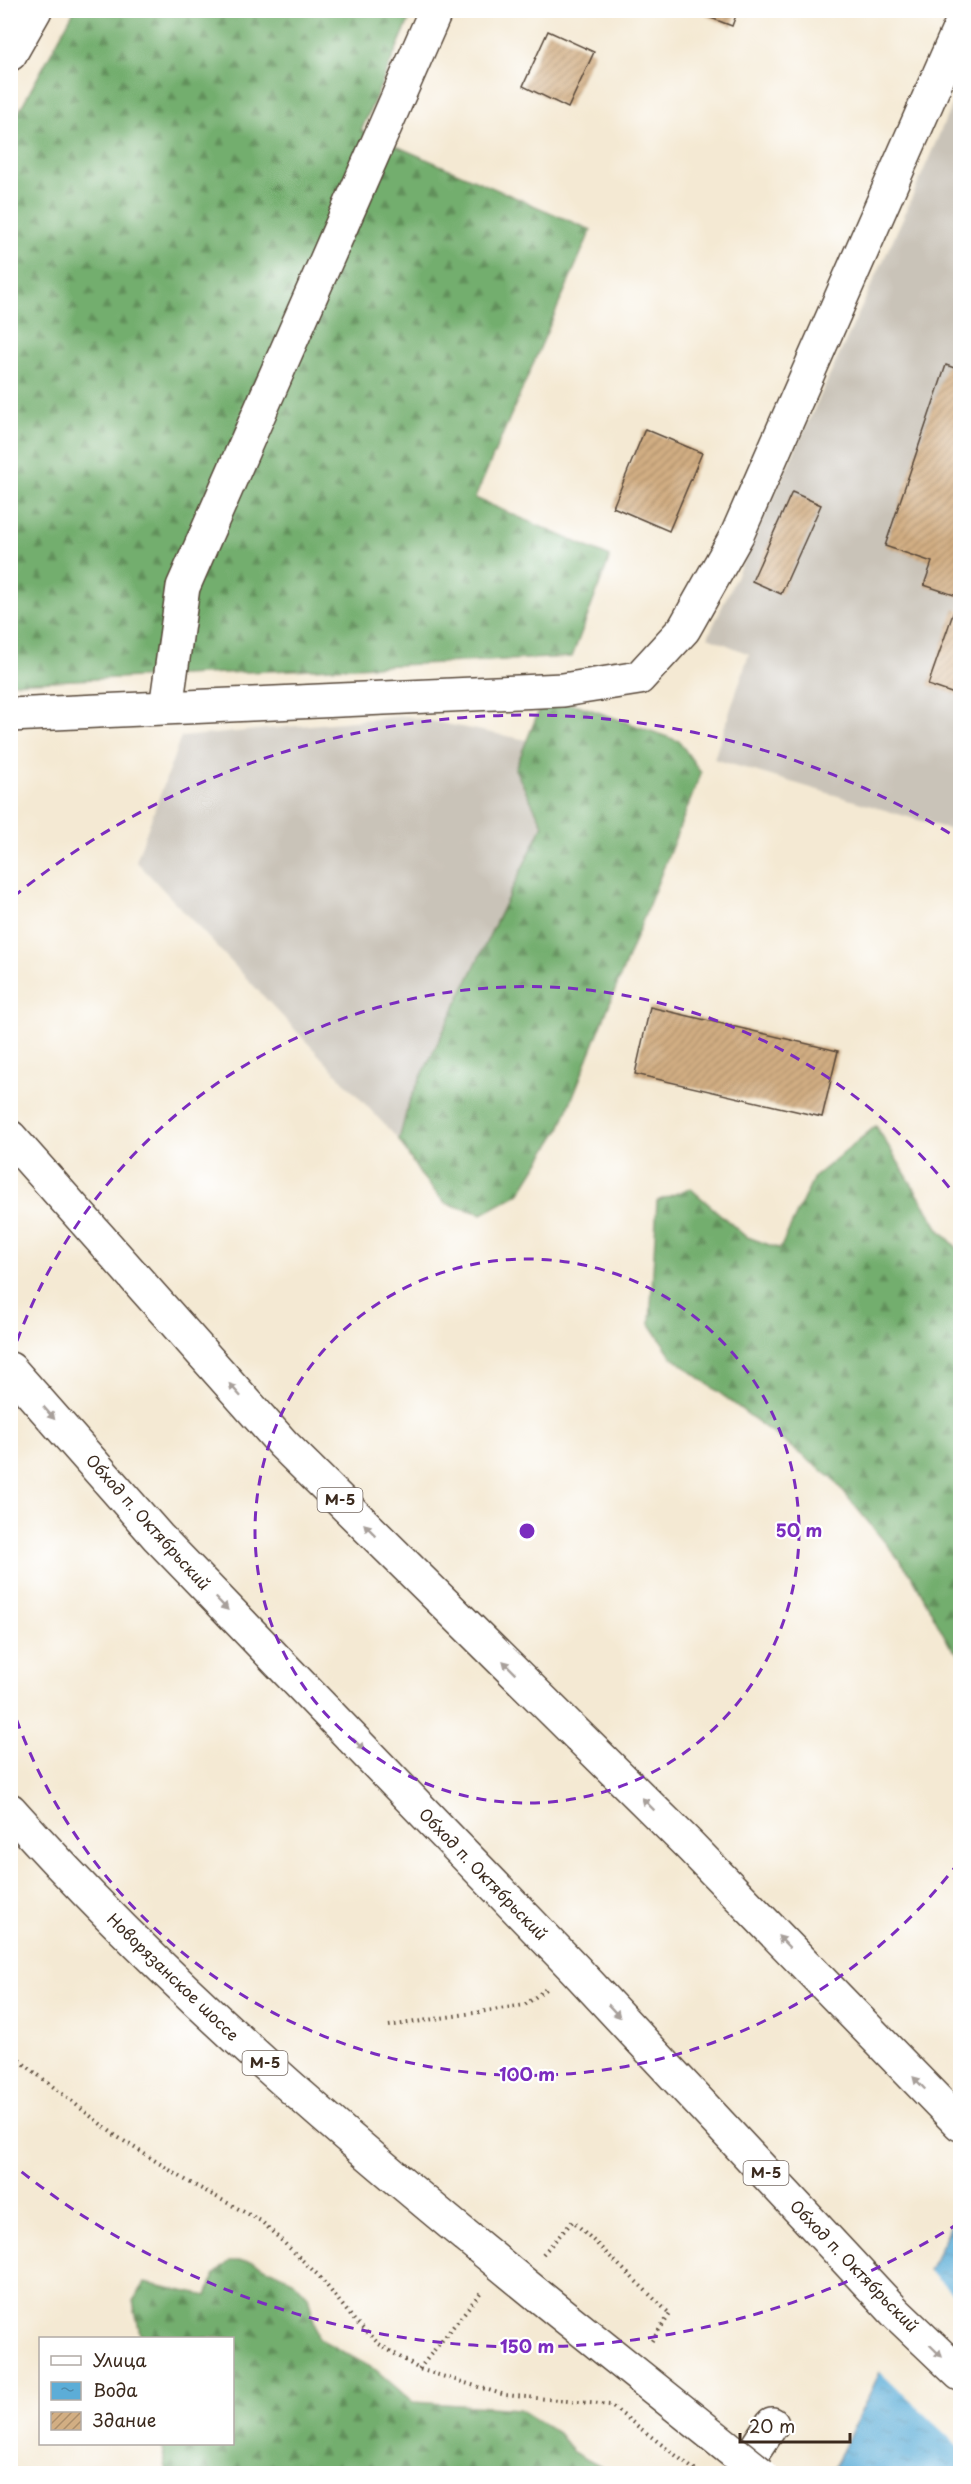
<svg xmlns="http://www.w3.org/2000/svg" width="971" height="2484" font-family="'Playpen Sans',sans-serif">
  <defs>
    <pattern id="forest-firs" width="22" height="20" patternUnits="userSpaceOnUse" patternTransform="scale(1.5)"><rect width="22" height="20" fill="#73ae6e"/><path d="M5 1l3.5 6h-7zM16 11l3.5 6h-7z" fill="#608e5a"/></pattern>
    <pattern id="water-ripples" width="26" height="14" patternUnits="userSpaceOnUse" patternTransform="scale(1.5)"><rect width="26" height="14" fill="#5cadd7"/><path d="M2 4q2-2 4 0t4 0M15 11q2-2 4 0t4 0" fill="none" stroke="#4d8dae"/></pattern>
    <pattern id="building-hatch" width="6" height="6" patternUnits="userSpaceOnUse" patternTransform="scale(1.5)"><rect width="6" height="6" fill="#d2ae83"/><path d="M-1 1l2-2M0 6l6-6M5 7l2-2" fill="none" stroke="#ac8e6b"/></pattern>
  </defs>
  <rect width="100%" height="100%" fill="#fff"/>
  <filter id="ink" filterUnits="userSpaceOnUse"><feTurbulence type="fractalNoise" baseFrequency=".0167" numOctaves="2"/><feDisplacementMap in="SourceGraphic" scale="12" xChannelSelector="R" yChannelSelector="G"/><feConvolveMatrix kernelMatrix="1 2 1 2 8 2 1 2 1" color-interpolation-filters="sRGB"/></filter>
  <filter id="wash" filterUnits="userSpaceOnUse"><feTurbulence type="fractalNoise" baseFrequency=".008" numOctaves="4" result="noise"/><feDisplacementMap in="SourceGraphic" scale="24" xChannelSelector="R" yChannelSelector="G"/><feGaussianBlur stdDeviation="1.35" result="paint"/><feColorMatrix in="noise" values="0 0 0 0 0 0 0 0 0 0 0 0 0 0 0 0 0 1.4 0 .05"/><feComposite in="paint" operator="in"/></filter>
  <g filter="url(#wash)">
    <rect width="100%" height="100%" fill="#f4e9d3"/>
    <!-- industrial -->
    <path fill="#c9c3b8" d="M 960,86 L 960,805 L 955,831 L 714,759 L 749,654 L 708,637 L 903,218 Z
      M 406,716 L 527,740 L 515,769 L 543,825 L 409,1102 L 399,1140 L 136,861 L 181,737 Z"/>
    <!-- forest -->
    <path fill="url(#forest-firs)" stroke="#576c46" stroke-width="1.5" d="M 74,11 L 413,11 L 361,131 L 591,230 L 475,498 L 610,557 L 572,657 L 11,683 L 11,126 Z
      M 543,701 L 578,705 L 679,741 L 701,773 L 560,1129 L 519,1194 L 482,1214 L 445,1203 L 420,1174 L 399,1140 L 409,1102 L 543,825 L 515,769 Z
      M 876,1126 L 939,1229 L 960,1251 L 960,1654 L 950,1646 L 911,1574 L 832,1478 L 672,1357 L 650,1324 L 657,1201 L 690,1188 L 745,1236 L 780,1249 L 814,1177 Z
      M 230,2261 L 252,2261 L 293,2280 L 308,2296 L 318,2338 L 376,2370 L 413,2402 L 519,2409 L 558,2433 L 573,2452 L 612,2473 L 167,2473 L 161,2444 L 232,2444 L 232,2338 L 141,2338 L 133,2301 L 145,2283 L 207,2296 L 214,2275 Z"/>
    <!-- water -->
    <path fill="url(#water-ripples)" stroke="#4c6c7a" stroke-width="1.5" d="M 960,2206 L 960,2473 L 831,2474 Z"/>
    <!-- pier -->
    <path fill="#f4e9d3" d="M 927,2269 L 960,2301 L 960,2448 L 879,2371 Z"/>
    <g id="blocks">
      <!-- building -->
      <path fill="url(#building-hatch)" d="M 709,10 L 738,10 L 732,26 L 706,16 Z
        M 548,31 L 594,52 L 568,108 L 523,86 Z
        M 946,365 L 960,370 L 960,597 L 924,585 L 932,562 L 885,546 Z
        M 645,429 L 702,453 L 669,531 L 613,507 Z
        M 792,492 L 821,505 L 781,594 L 752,581 Z
        M 955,608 L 960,610 L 960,696 L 928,685 Z
        M 650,1007 L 838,1051 L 822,1117 L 635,1074 Z"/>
    </g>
  </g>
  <g filter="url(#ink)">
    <use href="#blocks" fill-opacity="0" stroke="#574739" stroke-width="1.5"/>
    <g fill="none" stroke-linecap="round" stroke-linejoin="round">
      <defs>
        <path id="minor" d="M 10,54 L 35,10
          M 166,708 L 183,587 L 436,10
          M 10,715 L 563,690 L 639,678 L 684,629 L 737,535 L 960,27
          M 739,2474 L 772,2424"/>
        <path id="major" d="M 10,1810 C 170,1989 353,2145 539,2296"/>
        <path id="highway" d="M 10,1137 L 283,1444 L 689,1845 L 960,2124
          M 10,1369 L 158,1537 L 574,1968 L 896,2313 L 960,2374"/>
      </defs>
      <!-- minor casing -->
      <use href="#minor" stroke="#574739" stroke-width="36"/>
      <!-- major casing -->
      <use href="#major" stroke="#574739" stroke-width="36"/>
      <!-- highway casing -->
      <use href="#highway" stroke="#574739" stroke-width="36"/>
      <!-- path -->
      <path stroke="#574739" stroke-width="4" stroke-dasharray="1.5 4.5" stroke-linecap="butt" d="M 389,2026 L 525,2005 L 547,1988
        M 10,2053 L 116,2136 L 187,2181 L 261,2221 L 319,2276 L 355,2321 L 379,2344 L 419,2369 L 505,2395 L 610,2405 L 696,2471
        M 543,2254 L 573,2221 L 670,2314 L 651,2342
        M 419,2369 L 481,2292"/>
      <!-- minor -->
      <use href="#minor" stroke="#fff" stroke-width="33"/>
      <!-- major -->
      <use href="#major" stroke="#fff" stroke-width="33"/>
      <!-- highway -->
      <use href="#highway" stroke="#fff" stroke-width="33"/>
      <defs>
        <path id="major-bridge" d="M 539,2296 L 761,2474"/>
      </defs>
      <!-- major-bridge casing -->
      <use href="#major-bridge" stroke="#574739" stroke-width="36" stroke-linecap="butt"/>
      <!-- major-bridge -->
      <use href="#major-bridge" stroke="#fff" stroke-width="33"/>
    </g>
    <!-- one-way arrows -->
    <defs><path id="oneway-solid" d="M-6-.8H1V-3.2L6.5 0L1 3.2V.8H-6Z" transform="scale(1.5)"/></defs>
    <g fill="#a79f9a">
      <use href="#oneway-solid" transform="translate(235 1390) rotate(-132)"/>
      <use href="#oneway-solid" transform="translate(49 1413) rotate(49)"/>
      <use href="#oneway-solid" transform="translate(370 1530) rotate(-135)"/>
      <use href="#oneway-solid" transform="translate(222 1604) rotate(46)"/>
      <use href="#oneway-solid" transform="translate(509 1667) rotate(-135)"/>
      <use href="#oneway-solid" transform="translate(358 1744) rotate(46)"/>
      <use href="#oneway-solid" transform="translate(648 1804) rotate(-135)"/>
      <use href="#oneway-solid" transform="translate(784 1942) rotate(-134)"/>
      <use href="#oneway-solid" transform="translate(614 2011) rotate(47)"/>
      <use href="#oneway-solid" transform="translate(919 2083) rotate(-134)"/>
      <use href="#oneway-solid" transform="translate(936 2351) rotate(44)"/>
    </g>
  </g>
  <!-- distance rings -->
  <g fill="none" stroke="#7b2cbf" stroke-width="3" stroke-dasharray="10 8">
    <circle cx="527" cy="1531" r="272"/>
    <path d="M959 1862A544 544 0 0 1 11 1704M11 1358A544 544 0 0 1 959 1200"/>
    <path d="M959 2223A816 816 0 0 1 13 2165M13 897A816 816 0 0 1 959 839"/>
  </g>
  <g text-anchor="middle" stroke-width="4.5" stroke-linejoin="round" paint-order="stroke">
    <!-- shield labels -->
    <g fill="#fff" stroke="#766a62" stroke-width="1.5">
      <rect x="317.5" y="1488" width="45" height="24" rx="4.5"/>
      <rect x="242.5" y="2051" width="45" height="24" rx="4.5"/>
      <rect x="743.5" y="2161" width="45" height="24" rx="4.5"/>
    </g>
    <g font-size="15" font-weight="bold" fill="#3b2a1e">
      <text x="340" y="1505">М-5</text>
      <text x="265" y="2068">М-5</text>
      <text x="766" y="2178">М-5</text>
    </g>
    <!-- street labels -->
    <g font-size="16" fill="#3b2a1e" stroke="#fff">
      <text transform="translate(148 1522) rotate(48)" y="6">Обход п. Октябрьский</text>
      <text transform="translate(483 1874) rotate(46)" y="6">Обход п. Октябрьский</text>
      <text transform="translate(173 1977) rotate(44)" y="6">Новорязанское шоссе</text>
      <text transform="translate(854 2266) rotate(46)" y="6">Обход п. Октябрьский</text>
    </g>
  </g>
  <circle cx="527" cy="1531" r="9" fill="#7b2cbf" stroke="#fff" stroke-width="3"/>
  <g font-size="18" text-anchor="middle" font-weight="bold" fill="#7b2cbf" stroke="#fff" stroke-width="4.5" stroke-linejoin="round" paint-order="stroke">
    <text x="799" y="1537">50 m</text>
    <text x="527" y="2081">100 m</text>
    <text x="527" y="2353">150 m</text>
  </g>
  <!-- margin -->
  <rect width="971" height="2484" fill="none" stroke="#fff" stroke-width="36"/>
  <!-- legend -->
  <rect x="39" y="2337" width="195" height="108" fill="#ffffff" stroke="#b1aaa5" stroke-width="1.5"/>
  <rect x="51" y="2356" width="30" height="9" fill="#ffffff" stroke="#b1aaa5" stroke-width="1.5"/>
  <text x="93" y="2367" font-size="18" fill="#3b2a1e">Улица</text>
  <rect x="51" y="2382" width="30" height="18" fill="url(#water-ripples)" stroke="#b1aaa5" stroke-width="1.5"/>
  <text x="93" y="2397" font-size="18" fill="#3b2a1e">Вода</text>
  <rect x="51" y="2412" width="30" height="18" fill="url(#building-hatch)" stroke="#b1aaa5" stroke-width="1.5"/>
  <text x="93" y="2427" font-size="18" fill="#3b2a1e">Здание</text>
  <!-- scale -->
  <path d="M740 2433v9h110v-9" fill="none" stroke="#3b2a1e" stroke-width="3"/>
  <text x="749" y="2433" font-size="18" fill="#3b2a1e" stroke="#ffffff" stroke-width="4.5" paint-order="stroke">20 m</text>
</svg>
